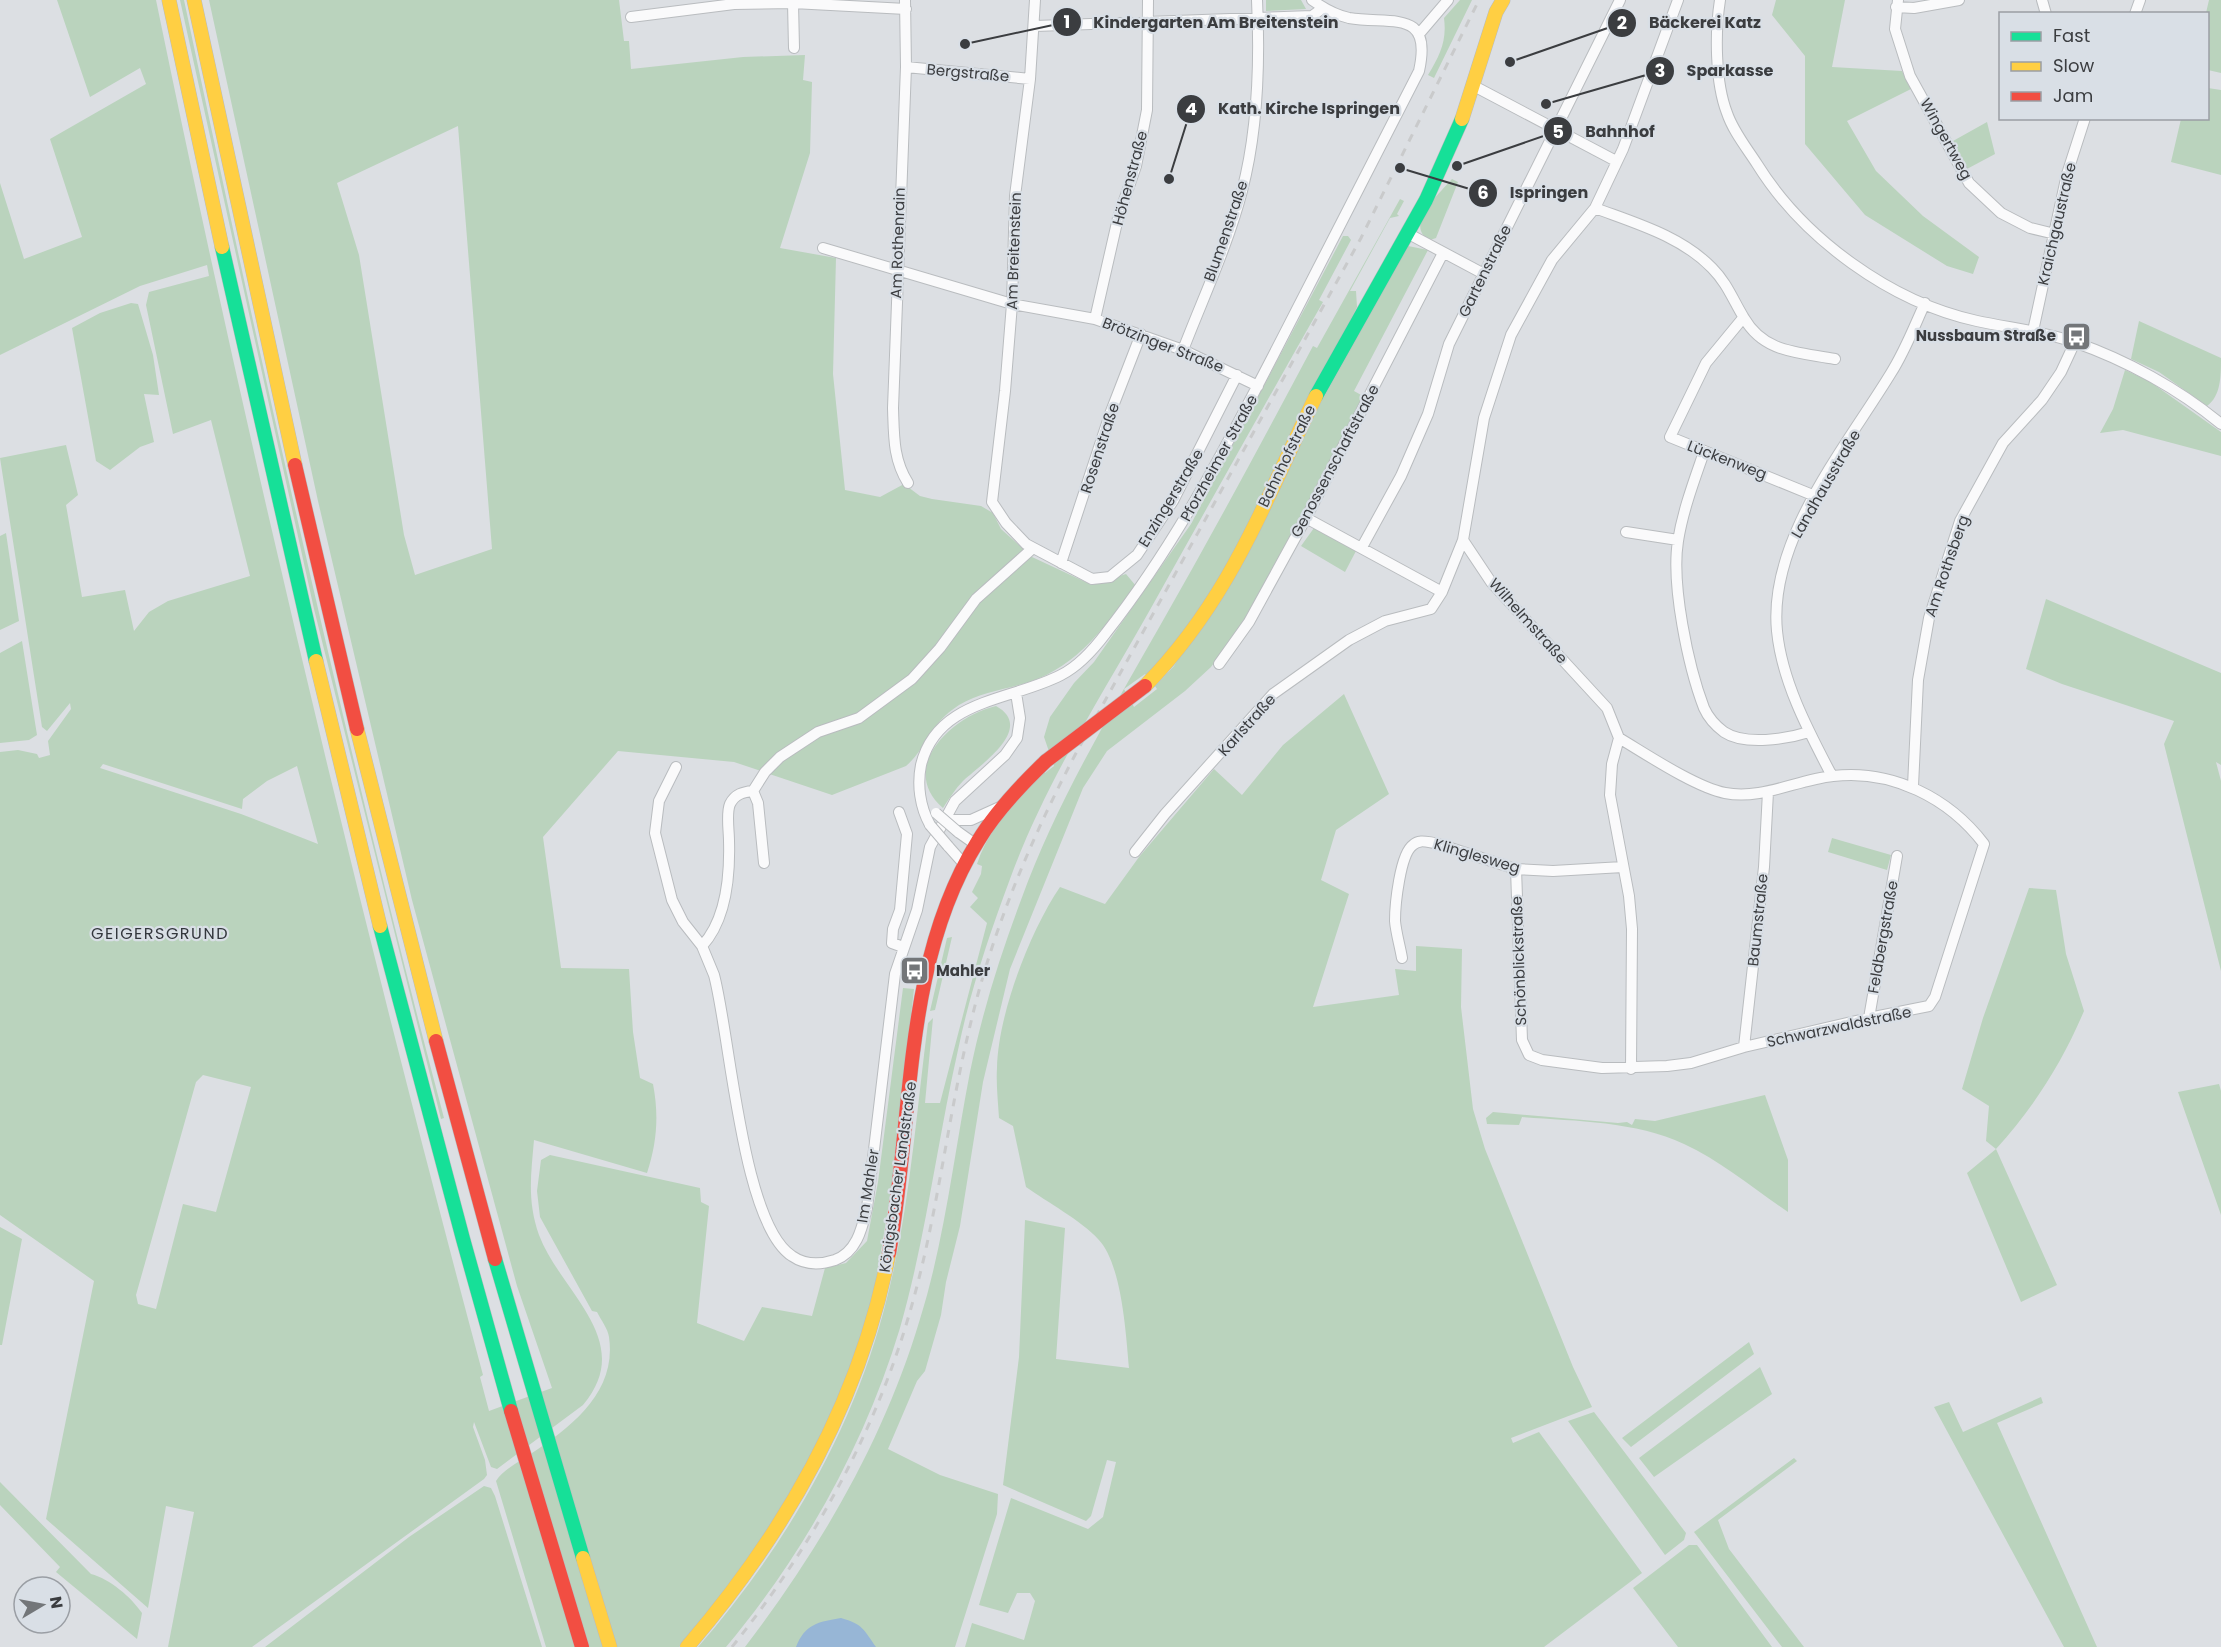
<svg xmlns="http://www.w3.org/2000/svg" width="2221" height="1647" font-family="Poppins,sans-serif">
  <rect width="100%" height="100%" fill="#dcdfe3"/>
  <!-- green -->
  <path fill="#bad3bd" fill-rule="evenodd" d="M 57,0 L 156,0 C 251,462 361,920 483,1375 L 480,1377 L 489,1411 L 552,1388 L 517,1286 L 412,900 L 318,501 L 209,0 L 619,0 L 624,41 L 629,41 L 631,69 L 743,57 L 805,55 L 803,80 L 812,82 L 810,153 L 780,248 L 836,258 L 833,374 L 845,490 L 880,497 L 904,484 L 920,496 L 932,499 L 981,506 L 993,513 L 1001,529 L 1032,557 L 1092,585 L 1126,574 L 1136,586 C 1106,625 1078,666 1029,682 C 1005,690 981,692 959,705 C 928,725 928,747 906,766 L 832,795 L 734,762 L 618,751 L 543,837 L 561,968 L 629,969 L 633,1032 L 640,1078 L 653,1084 C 659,1115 657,1143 647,1173 L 534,1140 C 531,1175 527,1201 539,1235 C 561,1293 637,1341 583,1405 L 497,1469 L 491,1467 L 474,1422 L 473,1427 L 485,1460 L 487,1475 L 484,1479 L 252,1647 L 168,1647 L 194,1512 L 166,1506 L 148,1608 L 46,1519 L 94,1281 L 0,1215 L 0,752 L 18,750 L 37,754 L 39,758 L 50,755 L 48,741 L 71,709 L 70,703 L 47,731 L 42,727 L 0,458 L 66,445 L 78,495 L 66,505 L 82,597 L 125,590 L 134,631 L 149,612 L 168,601 L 250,576 L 211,420 L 173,434 L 146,305 L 149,292 L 209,276 L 207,265 L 140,286 L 0,355 L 0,183 L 24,259 L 82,237 L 50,139 L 146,84 L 140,68 L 90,97 ZM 458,126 L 492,549 L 415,575 L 404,535 L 359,255 L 337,183 ZM 103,764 L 242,809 L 243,799 L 267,781 L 297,766 L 318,844 L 241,814 L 100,768 ZM 203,1075 L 251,1087 L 216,1212 L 183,1204 L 156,1309 L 138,1304 L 136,1295 L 196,1082 Z
    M 180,0 L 184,0 C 263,374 346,748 444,1118 L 441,1119 L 314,609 Z
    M 1266,0 L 1301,0 L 1306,9 L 1266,11 Z
    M 1460,0 L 1472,0 L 1434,78 L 1428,75 C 1440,55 1447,41 1444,18 Z
    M 1776,0 L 1845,0 L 1832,67 L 1902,71 L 1911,89 L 1847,121 L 1876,171 L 1923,216 L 1979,257 L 1973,274 L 1947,266 L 1865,215 L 1805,144 L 1805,56 L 1772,15 Z
    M 2209,0 L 2221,0 L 2221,73 L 2208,70 L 2206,13 Z
    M 2208,88 L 2221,90 L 2221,175 L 2171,162 L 2181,119 L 2208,118 Z
    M 1987,122 L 1995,154 L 1965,170 L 1953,141 Z
    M 1452,179 L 1458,182 L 1436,238 L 1430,240 C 1402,226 1442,191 1452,179 Z
    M 1400,199 L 1404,201 L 1397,214 L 1399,216 L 1390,218 L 1350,291 L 1356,291 L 1357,307 L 1237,549 L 1199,617 L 1148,676 L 1145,674 L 1124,689 L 1134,707 L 1157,689 L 1155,686 L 1174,666 L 1408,246 L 1428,250 L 1354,391 L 1363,396 L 1308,507 L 1249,613 L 1211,667 L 1185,691 L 1107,751 L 1083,788 L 1010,969 L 983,1082 L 960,1226 L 946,1282 L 941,1315 L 925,1371 L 917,1381 L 888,1449 L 940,1475 L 998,1494 L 997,1514 L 955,1647 L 745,1647 C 821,1547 884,1440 920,1319 C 945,1239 954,1154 970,1072 C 982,1013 1000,956 1021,900 C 1056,803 1110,714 1161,624 C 1213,533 1263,440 1313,346 L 1317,348 Z
    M 1343,236 L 1348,236 L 1351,240 L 1319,300 L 1323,302 C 1265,404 1208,506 1151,608 C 1101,697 1045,783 1010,879 C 989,935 970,992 958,1050 C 937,1143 926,1237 900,1328 C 865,1444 804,1554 726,1647 L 698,1647 C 786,1546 855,1428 887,1298 C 910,1208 916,1114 928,1023 L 933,1018 L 925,1103 L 940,1103 L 987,923 L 970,907 L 978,898 L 972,892 L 981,874 L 982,866 L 977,864 C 989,827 1017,799 1044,772 L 1045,773 L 1054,766 L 1044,737 L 1050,717 L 1074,683 L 1094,662 L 1191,524 Z
    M 131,303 L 138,304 L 153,355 L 159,395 L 144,394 L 154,442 L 140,447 L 110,470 L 96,461 L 72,328 L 100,313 Z
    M 2139,321 L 2221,358 C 2221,376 2221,396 2207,406 L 2159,372 L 2131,359 Z
    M 2125,370 L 2149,381 L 2221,432 L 2221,456 L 2123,430 L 2100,433 L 2113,409 Z
    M 1314,528 L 1356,551 L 1345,572 L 1301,546 Z
    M 6,533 L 19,621 L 0,630 L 0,536 Z
    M 2046,599 L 2221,673 L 2221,765 L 2216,762 L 2221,781 L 2221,971 L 2164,744 L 2174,721 L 2062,684 L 2026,669 Z
    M 22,641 L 37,735 L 29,740 L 0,743 L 0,653 Z
    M 1344,694 L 1389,794 L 1336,830 L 1321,880 L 1349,894 L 1313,1007 L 1399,995 L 1395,969 L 1416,971 L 1416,946 L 1462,949 L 1461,1007 L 1473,1109 L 1485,1149 L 1573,1367 L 1592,1407 L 1511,1438 L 1513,1443 L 1539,1432 L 1642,1573 L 1544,1647 L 965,1647 L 972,1623 L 1024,1640 L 1035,1601 L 1030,1593 L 1017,1593 L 1008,1613 L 979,1605 L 1011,1498 L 1088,1529 L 1103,1517 L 1116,1462 L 1107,1460 L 1091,1516 L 1086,1521 L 1003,1485 L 1019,1357 L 1025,1220 L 1065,1228 L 1056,1359 L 1129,1368 C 1126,1335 1122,1263 1098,1239 C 1082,1221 1047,1202 1026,1187 L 1013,1126 L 999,1118 C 998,1101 996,1084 997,1068 C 998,1014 1030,931 1060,887 L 1105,904 L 1139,857 L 1214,769 L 1242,795 L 1283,745 Z
    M 996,706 C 1036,728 980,765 963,781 C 955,789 949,799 943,808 C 897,768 952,716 996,706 Z
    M 1832,838 L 1891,855 L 1887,870 L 1828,852 Z
    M 2029,888 L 2056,890 L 2066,954 L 2084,1011 C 2062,1063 2034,1107 1996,1149 L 2057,1285 L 2021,1302 L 1967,1173 L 1996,1149 L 1986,1141 L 1989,1106 L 1962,1089 L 1983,1018 Z
    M 952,937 L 935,1010 L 930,1011 L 947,938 Z
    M 903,988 L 914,989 L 891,1191 L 871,1311 L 832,1420 L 789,1500 L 736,1582 L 679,1647 L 546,1647 L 496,1481 C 503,1469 521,1461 532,1453 C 572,1426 617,1392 609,1337 C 608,1329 601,1320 597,1312 L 592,1311 L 540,1217 L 537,1191 L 541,1160 L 550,1155 L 700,1188 L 701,1202 L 709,1206 L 697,1323 L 744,1341 L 762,1307 L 812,1316 L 825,1268 L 846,1263 L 867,1241 L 878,1182 Z
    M 2219,1084 L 2221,1091 L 2221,1215 L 2178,1092 Z
    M 1765,1095 L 1788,1160 L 1788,1212 C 1754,1189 1721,1161 1684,1144 C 1636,1121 1574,1121 1522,1117 L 1519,1125 L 1487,1124 L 1486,1118 L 1493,1112 L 1618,1123 L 1627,1122 L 1632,1125 L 1635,1119 L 1655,1121 Z
    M 0,1227 L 22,1239 L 2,1345 L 0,1345 Z
    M 1749,1342 L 1754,1354 L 1631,1447 L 1622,1438 Z
    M 1760,1367 L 1772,1394 L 1654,1477 L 1639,1458 Z
    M 2041,1397 L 2043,1403 L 1997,1423 L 2097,1647 L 2064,1647 L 1934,1407 L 1949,1402 L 1963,1432 Z
    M 1594,1412 L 1686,1533 L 1684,1540 L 1665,1555 L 1568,1421 Z
    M 1794,1458 L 1797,1461 L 1718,1520 L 1729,1549 L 1804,1647 L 1782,1647 L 1694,1532 Z
    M 0,1482 L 91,1574 C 110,1579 131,1597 142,1613 L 137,1639 L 56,1572 L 60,1567 L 0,1505 Z
    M 484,1486 L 491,1488 L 495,1496 L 542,1647 L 265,1647 L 409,1537 Z
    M 1689,1545 L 1697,1545 L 1772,1647 L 1678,1647 L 1633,1588 Z"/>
  <!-- water -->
  <path fill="#97b6d6" d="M 841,1618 C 863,1624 864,1630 876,1647 L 796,1647 C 805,1624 818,1622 841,1618 Z"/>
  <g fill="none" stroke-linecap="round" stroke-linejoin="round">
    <defs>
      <path id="street" d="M 905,0 L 906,67 L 893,408 C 894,436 893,459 908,483
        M 1035,0 L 1030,79 L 1015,196 L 1012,304 L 1005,391 L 992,502 L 1006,523 L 1026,544 L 1092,579 L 1110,577 L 1137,555 L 1173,501 L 1237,375
        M 1720,0 C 1715,32 1715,82 1727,113 C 1733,131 1746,147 1757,164 C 1803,238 1890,302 1977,321 C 2010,328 2042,331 2074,342 C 2126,360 2179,389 2221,424
        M 1898,0 L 1895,29 L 1910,76 L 1969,183 L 2001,213 L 2030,228 L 2055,234
        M 2042,0 L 2046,14
        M 793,3 L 794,48
        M 1896,7 L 1914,8 L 1959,0
        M 2135,14 L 2140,0
        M 631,17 L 734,4 L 793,3 L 906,9
        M 1035,26 L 1312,16 L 1323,8
        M 1419,34 L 1448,0
        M 906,67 L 1030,79
        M 1472,85 L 1616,161
        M 1595,208 C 1635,223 1681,236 1712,268 C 1727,283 1733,300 1744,318 C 1764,353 1798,352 1835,359
        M 1407,233 L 1484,274
        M 823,248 L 1012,304 L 1095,319 L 1183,350 L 1258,386
        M 1743,318 L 1706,363 L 1670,437 L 1815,496
        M 1095,319 L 1118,218 L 1136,166 L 1147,110 L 1148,0
        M 2033,331 L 2067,174 L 2085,118
        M 1183,350 C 1203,298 1228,245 1242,191 C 1258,130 1260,63 1257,0
        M 1704,452 C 1694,481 1683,510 1678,541 C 1671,584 1688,666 1704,708 C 1708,717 1716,726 1724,732 C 1745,746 1787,739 1809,732
        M 1306,518 L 1442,592
        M 1626,532 L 1678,540
        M 1362,547 L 1401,476 L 1428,414 L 1449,344 L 1620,0
        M 1061,563 L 1110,414 L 1141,334
        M 1219,664 L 1249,622 L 1306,518 L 1443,253
        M 676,767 L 659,801 L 655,833 L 672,900 L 683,922 L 702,946 L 714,975 C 730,1034 742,1224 792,1256 C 805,1265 820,1265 835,1260 C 857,1252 862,1228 867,1208 L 895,974 L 917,910 L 930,847 L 955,801 L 1005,755 L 1017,738 L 1020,718 L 1016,693
        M 1832,776 C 1809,732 1782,682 1777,631 C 1768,540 1846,447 1891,373 C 1905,351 1914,327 1925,303
        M 1913,786 L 1918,680 L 1929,618 L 1960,521 L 2003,443 L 2042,400 L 2061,372 L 2075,342
        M 753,791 L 765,772 L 780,757 L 818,732 L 859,718 L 912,679 L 940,648 L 976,599 L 1033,548
        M 899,812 L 907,834 L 900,910 L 893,929 L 892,943 L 903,947
        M 945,820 L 971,820 L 1002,806
        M 930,825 C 920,807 917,785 921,765 C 937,699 1011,701 1061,675 C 1079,666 1094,649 1106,633 C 1174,547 1224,451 1274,354 C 1323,260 1370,165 1419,71 C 1433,8 1391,25 1349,18 C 1335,15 1323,8 1312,0
        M 958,832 L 975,844
        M 948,846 L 964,864
        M 1135,852 L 1165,814 L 1273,694 L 1349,640 L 1385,621 L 1431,609 L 1442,592 L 1463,540
        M 1516,869 L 1522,1040 L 1529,1055 L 1542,1060 L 1602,1068 L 1667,1066 L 1691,1063 L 1744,1047 L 1869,1018 L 1929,1006 L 1935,997 L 1984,844 C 1949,798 1892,769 1833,776 C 1796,780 1762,800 1725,793 C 1695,787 1646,754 1619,738
        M 702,946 C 726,920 730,875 729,841 C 729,830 726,813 730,804 C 735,794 743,792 753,791 L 758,803 L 764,863
        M 1402,958 C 1400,946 1396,933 1395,921 C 1395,905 1400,854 1413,845 C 1419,839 1427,842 1435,843 L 1516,869 L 1553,871 L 1623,867
        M 1869,1018 L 1897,856
        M 1744,1047 L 1764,867 L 1768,792
        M 1631,1069 L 1632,929 L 1629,896 L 1610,795 L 1612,764 L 1619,738 L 1607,708 L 1491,582 L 1463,540 L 1484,418 L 1511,335 L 1552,260 L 1595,208 L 1623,149 L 1678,0"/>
      <path id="fast" d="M 222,247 L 316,661
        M 1316,396 L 1426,200 L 1462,119
        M 380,926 L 463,1239 L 511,1411
        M 495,1259 L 583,1558"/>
      <path id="slow" d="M 169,0 L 222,247
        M 194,0 L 295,465
        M 1462,119 L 1496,12 L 1503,0
        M 316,661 L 380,926
        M 1145,686 C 1231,598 1263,504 1316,396
        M 357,729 L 436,1041
        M 583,1558 L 610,1647
        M 687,1647 C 786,1532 860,1403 889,1253"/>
      <path id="jam" d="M 295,465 L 357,729
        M 436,1041 L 495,1259
        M 889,1253 C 914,1117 902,963 978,841 C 996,811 1021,785 1046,761
        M 511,1411 L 582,1647"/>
    </defs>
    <!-- street casing -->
    <use href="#street" stroke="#b9bcbf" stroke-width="12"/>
    <!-- fast casing -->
    <use href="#fast" stroke="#b9bcbf" stroke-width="15"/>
    <!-- slow casing -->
    <use href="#slow" stroke="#b9bcbf" stroke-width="15"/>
    <!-- jam casing -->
    <use href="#jam" stroke="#b9bcbf" stroke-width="15"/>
    <!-- street -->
    <use href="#street" stroke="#fafafb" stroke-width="10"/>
    <!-- fast -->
    <use href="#fast" stroke="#16e098" stroke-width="14"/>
    <!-- slow -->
    <use href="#slow" stroke="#ffcf43" stroke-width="14"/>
    <!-- jam -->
    <use href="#jam" stroke="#f24e42" stroke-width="14"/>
    <!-- rail -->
    <path stroke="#c9cacb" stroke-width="3" stroke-dasharray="8 8" stroke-linecap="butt" d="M 732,1647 C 814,1544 878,1429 913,1301 C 938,1211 948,1117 970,1026 C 992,931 1030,841 1075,755 L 1361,238 L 1479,0"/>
    <defs>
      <path id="street-bridge" d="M 936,813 L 958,832
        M 930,825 L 948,846"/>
      <path id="jam-bridge" d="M 1046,761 L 1145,686"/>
    </defs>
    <!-- street-bridge casing -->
    <use href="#street-bridge" stroke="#b9bcbf" stroke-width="12" stroke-linecap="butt"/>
    <!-- jam-bridge casing -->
    <use href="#jam-bridge" stroke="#b9bcbf" stroke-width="15" stroke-linecap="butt"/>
    <!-- street-bridge -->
    <use href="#street-bridge" stroke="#fafafb" stroke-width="10"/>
    <!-- jam-bridge -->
    <use href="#jam-bridge" stroke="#f24e42" stroke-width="14"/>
  </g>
  <!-- icons -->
  <defs>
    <symbol id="bus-square" viewBox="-11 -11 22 22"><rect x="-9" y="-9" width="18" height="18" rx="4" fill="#737679" stroke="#d9dfe6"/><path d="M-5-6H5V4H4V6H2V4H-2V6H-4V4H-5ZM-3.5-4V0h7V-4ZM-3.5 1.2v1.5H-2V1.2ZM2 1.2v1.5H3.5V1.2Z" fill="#fff"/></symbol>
  </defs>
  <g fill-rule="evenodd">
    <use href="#bus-square" x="2060" y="320" width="33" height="33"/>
    <use href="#bus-square" x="898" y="954" width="33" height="33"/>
  </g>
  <g text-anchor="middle" stroke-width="4.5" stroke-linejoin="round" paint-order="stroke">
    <!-- street labels -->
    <g font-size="15" fill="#3b3d40" stroke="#d9dfe6">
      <text transform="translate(968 73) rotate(5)" y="5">Bergstraße</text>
      <text transform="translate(1946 139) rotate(61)" y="5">Wingertweg</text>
      <text transform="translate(1130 178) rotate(-75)" y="5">Höhenstraße</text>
      <text transform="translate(2057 224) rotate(-77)" y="5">Kraichgaustraße</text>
      <text transform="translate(1226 231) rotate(-71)" y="5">Blumenstraße</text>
      <text transform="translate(898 243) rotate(-88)" y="5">Am Rothenrain</text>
      <text transform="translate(1014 251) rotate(-88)" y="5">Am Breitenstein</text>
      <text transform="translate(1485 271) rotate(-64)" y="5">Gartenstraße</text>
      <text transform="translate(1163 345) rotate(21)" y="5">Brötzinger Straße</text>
      <text transform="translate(1100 448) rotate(-72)" y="5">Rosenstraße</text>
      <text transform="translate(1287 456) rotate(-64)" y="5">Bahnhofstraße</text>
      <text transform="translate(1219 458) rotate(-61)" y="5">Pforzheimer Straße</text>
      <text transform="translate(1727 460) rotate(21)" y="5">Lückenweg</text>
      <text transform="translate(1335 461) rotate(-62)" y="5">Genossenschaftstraße</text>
      <text transform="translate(1826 484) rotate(-60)" y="5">Landhausstraße</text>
      <text transform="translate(1171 498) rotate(-59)" y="5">Enzingerstraße</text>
      <text transform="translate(1947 566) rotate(-71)" y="5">Am Rothsberg</text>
      <text transform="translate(1528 621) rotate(48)" y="5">Wilhelmstraße</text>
      <text transform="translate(1247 725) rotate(-48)" y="5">Karlstraße</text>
      <text transform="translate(1477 856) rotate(16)" y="5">Klinglesweg</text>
      <text transform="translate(1758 920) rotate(-84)" y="5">Baumstraße</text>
      <text transform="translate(1883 937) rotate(-80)" y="5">Feldbergstraße</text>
      <text transform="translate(1519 961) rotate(-92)" y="5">Schönblickstraße</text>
      <text transform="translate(1839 1027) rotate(-12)" y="5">Schwarzwaldstraße</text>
      <text transform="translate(898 1177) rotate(-82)" y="5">Königsbacher Landstraße</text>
      <text transform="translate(868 1186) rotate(-81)" y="5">Im Mahler</text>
    </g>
    <!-- poi labels -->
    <g font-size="15" font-weight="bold" fill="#3b3d40" stroke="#d9dfe6" text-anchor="end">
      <text x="2056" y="341">Nussbaum Straße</text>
      <text x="936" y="976" text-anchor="start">Mahler</text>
    </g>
    <!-- neighbourhood labels -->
    <g font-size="16" letter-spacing="1.5" fill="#33373d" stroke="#d9dfe6">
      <text x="160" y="939">GEIGERSGRUND</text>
    </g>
  </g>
  <!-- callouts -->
  <path fill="none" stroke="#3b3d40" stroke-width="2" d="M965 44L1067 22M1510 62L1622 23M1546 104L1660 71M1169 179L1191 109M1457 166L1558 131M1400 168L1483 193"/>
  <g fill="#3b3d40" stroke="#d9dfe6" stroke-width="2">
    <circle cx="965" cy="44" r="6"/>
    <circle cx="1510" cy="62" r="6"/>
    <circle cx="1546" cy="104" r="6"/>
    <circle cx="1169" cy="179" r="6"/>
    <circle cx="1457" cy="166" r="6"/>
    <circle cx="1400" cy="168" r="6"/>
    <circle cx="1067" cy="22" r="15"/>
    <circle cx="1622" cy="23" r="15"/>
    <circle cx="1660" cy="71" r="15"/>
    <circle cx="1191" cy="109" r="15"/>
    <circle cx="1558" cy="131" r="15"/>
    <circle cx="1483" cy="193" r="15"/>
  </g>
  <g font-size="18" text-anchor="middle" font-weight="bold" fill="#fff">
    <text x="1067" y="28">1</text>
    <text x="1622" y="29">2</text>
    <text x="1660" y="77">3</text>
    <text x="1191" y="115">4</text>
    <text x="1558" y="138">5</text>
    <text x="1483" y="199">6</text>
  </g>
  <g font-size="16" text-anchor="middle" font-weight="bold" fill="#3b3d40" stroke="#d9dfe6" stroke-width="4.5" stroke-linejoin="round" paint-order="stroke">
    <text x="1216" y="28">Kindergarten Am Breitenstein</text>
    <text x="1705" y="28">Bäckerei Katz</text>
    <text x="1730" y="76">Sparkasse</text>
    <text x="1309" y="114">Kath. Kirche Ispringen</text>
    <text x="1620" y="137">Bahnhof</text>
    <text x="1549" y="198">Ispringen</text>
  </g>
  <!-- legend -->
  <rect x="1999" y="12" width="210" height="108" fill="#d9dfe6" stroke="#9a9ea4" stroke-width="1.5"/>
  <rect x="2011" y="32" width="30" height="9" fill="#16e098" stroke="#9a9ea4" stroke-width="1.5"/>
  <text x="2053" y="42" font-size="18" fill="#3b3d40">Fast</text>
  <rect x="2011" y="62" width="30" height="9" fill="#ffcf43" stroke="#9a9ea4" stroke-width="1.5"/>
  <text x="2053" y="72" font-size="18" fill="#3b3d40">Slow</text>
  <rect x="2011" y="92" width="30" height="9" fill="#f24e42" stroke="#9a9ea4" stroke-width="1.5"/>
  <text x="2053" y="102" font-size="18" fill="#3b3d40">Jam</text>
  <!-- north arrow -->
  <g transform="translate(42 1605) rotate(80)"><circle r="28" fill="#d9dfe6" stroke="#9a9ea4" stroke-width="1.5"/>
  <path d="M0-4.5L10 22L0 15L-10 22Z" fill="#737679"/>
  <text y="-9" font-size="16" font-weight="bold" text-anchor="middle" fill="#3b3d40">N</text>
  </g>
</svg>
